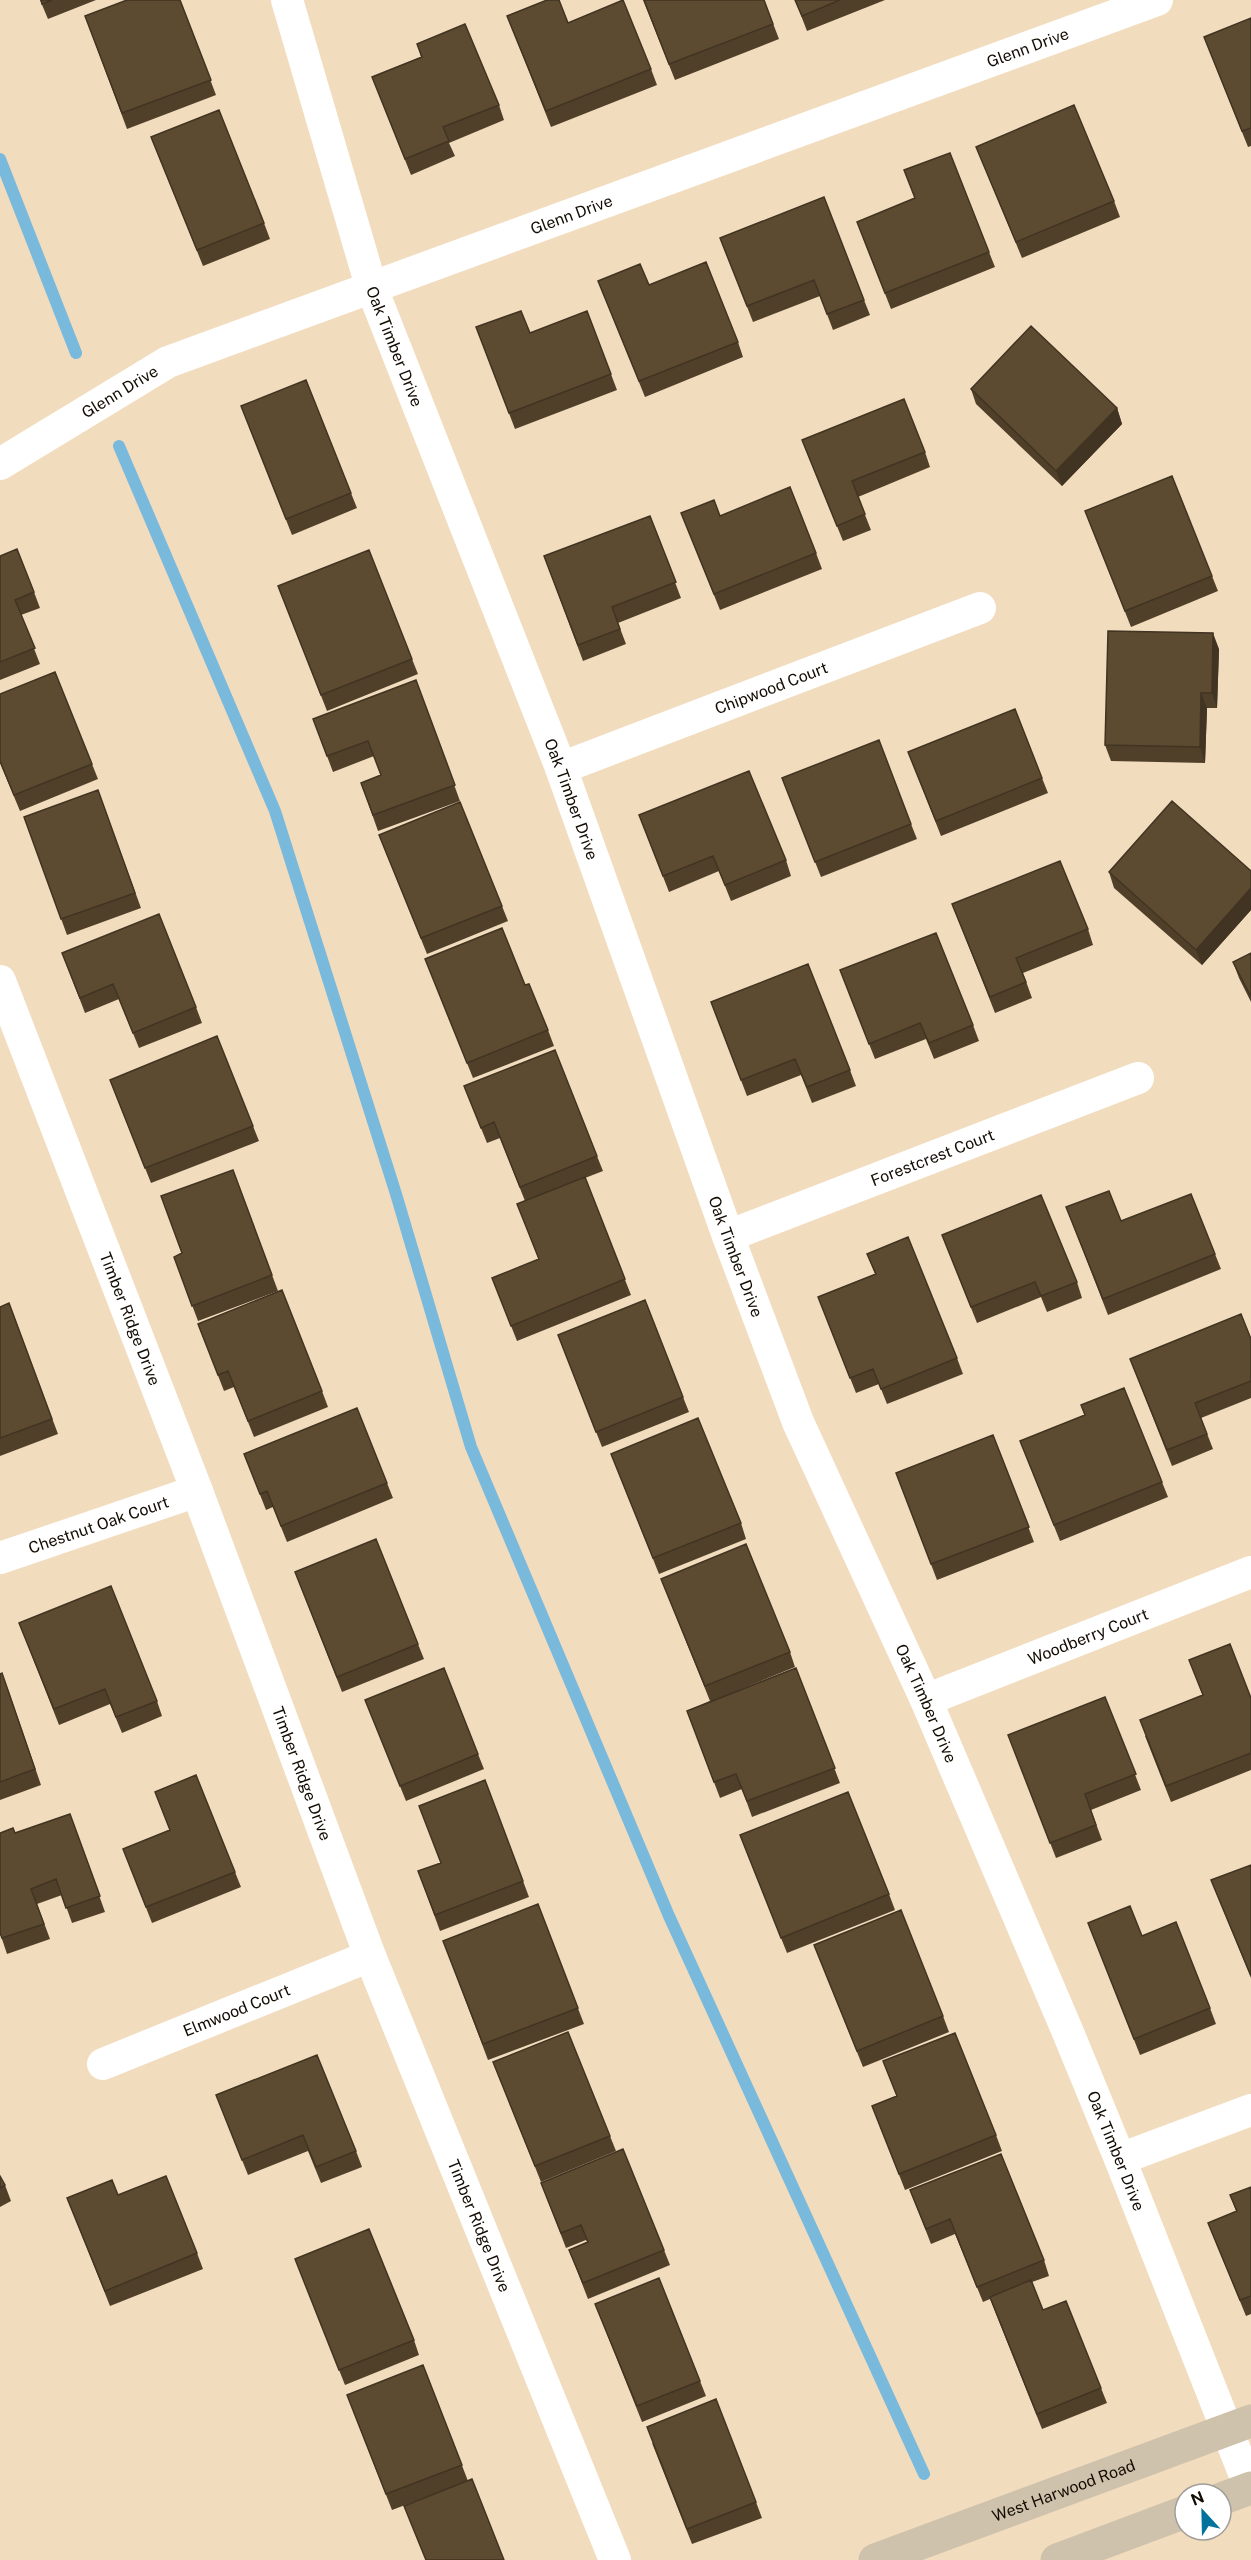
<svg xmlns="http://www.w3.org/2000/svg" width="1251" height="2560" font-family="'Public Sans',sans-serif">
  <rect width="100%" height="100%" fill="#f2dcbe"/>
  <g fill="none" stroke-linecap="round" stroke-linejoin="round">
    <!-- stream -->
    <path stroke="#79b9dc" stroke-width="12" d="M 0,159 L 76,353
      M 119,446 L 275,811 L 396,1194 L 471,1447 L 669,1916 L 924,2474"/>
    <!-- street -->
    <g stroke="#fff" stroke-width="32">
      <path id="s1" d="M 287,0 L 371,286 L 561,768 L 728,1236 L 798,1422 L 926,1700 L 1067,2030 L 1120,2159 L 1250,2488"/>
      <path id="s2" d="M 0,464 L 168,362 L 1157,0"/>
      <path id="s3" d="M 561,768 L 980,608"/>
      <path id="s4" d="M 0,981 L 197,1491 L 370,1956 L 615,2560"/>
      <path id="s5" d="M 728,1236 L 1138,1078"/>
      <path id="s6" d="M 0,1558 L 197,1491"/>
      <path id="s7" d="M 926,1700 L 1251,1572"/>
      <path id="s8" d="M 103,2064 L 370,1956"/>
      <path d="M 1120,2159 L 1251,2110"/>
    </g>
    <!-- secondary -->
    <g stroke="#cfc2ac" stroke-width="33">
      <path d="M 1221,2499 L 1251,2488"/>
      <path id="s9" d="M 875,2560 L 1251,2421"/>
      <path d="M 1057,2560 L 1185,2512"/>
    </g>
  </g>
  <!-- wall -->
  <path fill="#50402a" d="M 40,0 L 96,0 L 48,19 Z
    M 180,0 L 216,95 L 127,129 L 85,16 Z
    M 643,0 L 764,0 L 779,39 L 675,80 Z
    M 795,0 L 885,0 L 807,31 Z
    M 507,16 L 568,23 L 651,69 L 657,85 L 551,127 Z
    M 1251,18 L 1251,146 L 1248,147 L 1204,37 Z
    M 417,44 L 499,105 L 504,120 L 449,143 L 455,156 L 411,175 L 372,77 L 421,57 Z
    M 151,137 L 264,223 L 270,239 L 203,266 Z
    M 976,147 L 1114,201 L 1120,217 L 1022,258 Z
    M 904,170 L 989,252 L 995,267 L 891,309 L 863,238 L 915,199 Z
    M 720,238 L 864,300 L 870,315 L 833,330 L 820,296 L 753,322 Z
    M 598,281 L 649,285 L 738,342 L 743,357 L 645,397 Z
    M 587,311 L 617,390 L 515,429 L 476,327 L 530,333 Z
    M 971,389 L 1117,408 L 1122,424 L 1062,486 L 976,404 Z
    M 241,406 L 351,493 L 357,508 L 292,535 Z
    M 802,440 L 925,452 L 930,467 L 858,497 L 871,530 L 843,541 Z
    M 1085,511 L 1212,576 L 1218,591 L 1131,627 Z
    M 681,513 L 720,516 L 816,553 L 822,569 L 720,610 Z
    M 650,516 L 681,598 L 618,623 L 626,644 L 583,661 L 544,556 Z
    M 0,556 L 34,592 L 40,608 L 21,615 L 40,664 L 0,680 Z
    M 278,586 L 412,659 L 418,674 L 327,711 Z
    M 1219,649 L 1217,708 L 1207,708 L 1205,763 L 1111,761 L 1105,745 Z
    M 416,680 L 460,801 L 378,831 L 361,783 L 381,775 L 374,756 L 333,772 L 313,719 Z
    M 0,694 L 92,764 L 98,779 L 20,811 L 0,763 Z
    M 908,752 L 1042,778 L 1048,793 L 941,836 Z
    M 782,778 L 911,824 L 917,839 L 821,877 Z
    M 98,790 L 141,908 L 67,935 L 24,817 Z
    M 639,815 L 786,860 L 791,876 L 731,901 L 719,871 L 669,892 Z
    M 379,835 L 502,906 L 508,921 L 427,954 Z
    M 1251,871 L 1251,910 L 1202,965 L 1114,888 L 1109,872 Z
    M 952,904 L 1088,929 L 1093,945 L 1023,973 L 1032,998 L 995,1013 Z
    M 62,953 L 196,1007 L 202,1023 L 139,1048 L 119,999 L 85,1013 Z
    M 1251,953 L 1251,1002 L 1239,978 L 1233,962 Z
    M 425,959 L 525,985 L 548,1030 L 554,1046 L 473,1078 Z
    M 840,970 L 973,1025 L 979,1041 L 934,1059 L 926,1039 L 875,1059 Z
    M 711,1002 L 850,1070 L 856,1086 L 812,1103 L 801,1075 L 747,1096 Z
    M 110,1080 L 253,1126 L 259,1141 L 151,1183 Z
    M 464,1086 L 597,1156 L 603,1171 L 585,1178 L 631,1295 L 517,1341 L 492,1278 L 539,1260 L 517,1204 L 525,1201 L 500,1138 L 487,1143 Z
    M 233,1170 L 278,1291 L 198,1321 L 174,1257 L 182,1254 Z
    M 1066,1207 L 1121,1221 L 1215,1254 L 1221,1269 L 1108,1315 Z
    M 942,1235 L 1077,1282 L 1082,1298 L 1047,1312 L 1041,1297 L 977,1323 Z
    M 867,1254 L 957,1358 L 963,1374 L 887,1404 L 879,1384 L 856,1393 L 818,1297 L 875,1274 Z
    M 9,1303 L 58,1434 L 0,1456 L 0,1307 Z
    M 198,1324 L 322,1391 L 328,1407 L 254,1437 L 234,1387 L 224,1391 Z
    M 558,1335 L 683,1397 L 689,1412 L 602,1447 Z
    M 1251,1339 L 1251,1398 L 1201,1418 L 1213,1449 L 1172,1466 L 1130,1359 Z
    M 993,1435 L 1034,1542 L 937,1580 L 896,1473 Z
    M 1020,1441 L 1162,1482 L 1168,1497 L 1060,1541 Z
    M 244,1454 L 387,1483 L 393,1498 L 287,1542 L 273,1507 L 266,1510 Z
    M 611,1454 L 741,1523 L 746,1539 L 659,1574 Z
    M 295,1572 L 418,1644 L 424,1659 L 342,1692 Z
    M 661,1579 L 790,1652 L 795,1667 L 732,1693 L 796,1668 L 840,1783 L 752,1817 L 742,1789 L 720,1798 L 687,1711 L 710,1701 Z
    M 19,1623 L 157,1701 L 162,1716 L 122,1733 L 110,1704 L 59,1725 Z
    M 0,1674 L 8,1689 L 41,1785 L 0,1800 Z
    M 1105,1697 L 1141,1790 L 1091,1810 L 1102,1840 L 1056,1858 L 1014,1750 Z
    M 1251,1698 L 1251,1770 L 1171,1802 L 1145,1736 Z
    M 365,1700 L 478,1754 L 484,1769 L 406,1801 Z
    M 155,1792 L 235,1872 L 241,1887 L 152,1923 L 123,1849 L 170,1830 Z
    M 70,1814 L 105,1912 L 72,1923 L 62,1895 L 37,1904 L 50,1939 L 7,1954 L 0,1933 L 15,1833 Z
    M 740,1835 L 889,1894 L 895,1910 L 787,1953 Z
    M 440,1863 L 523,1881 L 529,1897 L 440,1931 L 418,1871 Z
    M 1251,1866 L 1251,1978 L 1211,1880 Z
    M 538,1904 L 584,2024 L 488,2060 L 443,1941 Z
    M 1088,1923 L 1142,1936 L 1210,2008 L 1216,2024 L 1140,2055 Z
    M 814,1945 L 943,2016 L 949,2032 L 863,2067 Z
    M 883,2061 L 996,2135 L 1002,2151 L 905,2190 L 872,2106 L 897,2096 Z
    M 493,2062 L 610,2136 L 616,2151 L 541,2182 Z
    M 216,2095 L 356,2151 L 362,2167 L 321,2183 L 308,2151 L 248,2175 Z
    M 0,2176 L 5,2185 L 11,2201 L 0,2207 Z
    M 541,2183 L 664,2250 L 670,2265 L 588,2299 L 569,2250 L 587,2242 L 586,2240 L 566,2248 Z
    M 1251,2187 L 1251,2314 L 1246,2316 L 1208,2223 L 1236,2211 L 1230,2195 Z
    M 910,2190 L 1044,2260 L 1049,2276 L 1032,2282 L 1043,2310 L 1101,2388 L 1107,2403 L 1042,2429 L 990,2299 L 983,2302 L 955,2234 L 931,2244 Z
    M 118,2195 L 197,2253 L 203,2269 L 110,2306 L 67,2198 Z
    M 295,2259 L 414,2340 L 419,2355 L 345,2385 Z
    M 595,2304 L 700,2381 L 706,2396 L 642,2422 Z
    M 423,2365 L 468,2481 L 392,2510 L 353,2411 Z
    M 652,2443 L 756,2502 L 762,2518 L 692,2544 Z"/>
  <!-- shaded-wall -->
  <path fill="#413422" d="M 1117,408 L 1122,424 L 1062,486 L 1056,471 Z
    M 1213,633 L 1219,649 L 1217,708 L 1212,693 Z
    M 1201,693 L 1207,708 L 1205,763 L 1200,747 Z
    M 1251,888 L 1251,910 L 1202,965 L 1196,950 Z"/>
  <!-- building -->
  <path fill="#5d4b31" stroke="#413422" stroke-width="1.5" d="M 41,0 L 52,0 L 42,4 Z
    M 127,0 L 180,0 L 211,80 L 122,113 L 85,16 Z
    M 547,0 L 559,0 L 568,23 L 623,0 L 651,69 L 546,111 L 507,16 Z
    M 644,0 L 764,0 L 773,24 L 669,64 Z
    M 795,0 L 840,0 L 802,16 Z
    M 1251,18 L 1251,128 L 1242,131 L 1204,37 Z
    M 465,24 L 499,105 L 443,127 L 449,141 L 405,159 L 372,77 L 422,57 L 417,44 Z
    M 1074,105 L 1114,201 L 1016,242 L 976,147 Z
    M 219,110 L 264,223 L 197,250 L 151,137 Z
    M 950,153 L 989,252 L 885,293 L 857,222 L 915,198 L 904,170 Z
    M 824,197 L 864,300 L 827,314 L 814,280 L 747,306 L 720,238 Z
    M 706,262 L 738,342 L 639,381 L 598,281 L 640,264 L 649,285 Z
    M 521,311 L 530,333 L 587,311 L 611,374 L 509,413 L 476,327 Z
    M 1031,326 L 1117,408 L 1056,471 L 971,389 Z
    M 306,380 L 351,493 L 286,519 L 241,406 Z
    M 904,399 L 925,452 L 852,481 L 865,514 L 837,526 L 802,440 Z
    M 1172,476 L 1212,576 L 1125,611 L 1085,511 Z
    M 790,487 L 816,553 L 714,594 L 681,513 L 714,500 L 720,516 Z
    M 650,516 L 676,582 L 612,607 L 620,629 L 578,645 L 544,556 Z
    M 17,549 L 34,592 L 15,600 L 35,648 L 0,662 L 0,556 Z
    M 369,550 L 412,659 L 321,695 L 278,586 Z
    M 1108,631 L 1213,633 L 1212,693 L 1201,693 L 1200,747 L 1105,745 Z
    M 55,672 L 92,764 L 14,795 L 0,761 L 0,694 Z
    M 416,680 L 455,785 L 373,815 L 361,783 L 381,775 L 368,741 L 327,756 L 313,719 Z
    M 1015,709 L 1042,778 L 936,821 L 908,752 Z
    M 879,740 L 911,824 L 815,862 L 782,778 Z
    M 749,771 L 786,860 L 725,885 L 713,856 L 663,876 L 639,815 Z
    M 98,790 L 135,893 L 61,919 L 24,817 Z
    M 1172,801 L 1251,871 L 1251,888 L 1196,950 L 1109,872 Z
    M 460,802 L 502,906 L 421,938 L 379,835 Z
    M 1060,861 L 1088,929 L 1016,958 L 1026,982 L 990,997 L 952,904 Z
    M 159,914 L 196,1007 L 133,1033 L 113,984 L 80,998 L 62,953 Z
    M 502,928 L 525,985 L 529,984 L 548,1030 L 467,1063 L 425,959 Z
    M 936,933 L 973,1025 L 929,1043 L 920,1023 L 869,1044 L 840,970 Z
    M 1251,953 L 1251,997 L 1233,962 Z
    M 808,964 L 850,1070 L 807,1087 L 795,1059 L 741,1080 L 711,1002 Z
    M 217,1036 L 253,1126 L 145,1168 L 110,1080 Z
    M 555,1050 L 597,1156 L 520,1187 L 494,1122 L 481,1128 L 464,1086 Z
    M 233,1170 L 272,1275 L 192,1306 L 174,1257 L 182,1253 L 161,1196 Z
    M 585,1177 L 625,1279 L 511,1326 L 492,1278 L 539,1259 L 517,1204 Z
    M 1109,1191 L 1121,1221 L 1191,1194 L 1215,1254 L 1103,1299 L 1066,1207 Z
    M 1041,1195 L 1077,1282 L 1041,1296 L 1035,1282 L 971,1307 L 942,1235 Z
    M 908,1237 L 957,1358 L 881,1389 L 873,1369 L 850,1378 L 818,1297 L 876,1274 L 867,1254 Z
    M 282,1290 L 322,1391 L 248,1421 L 228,1371 L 218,1375 L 198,1324 Z
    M 645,1300 L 683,1397 L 596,1432 L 558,1335 Z
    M 9,1303 L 52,1419 L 0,1438 L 0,1307 Z
    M 1241,1314 L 1251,1339 L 1251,1381 L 1195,1403 L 1207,1434 L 1167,1450 L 1130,1359 Z
    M 1124,1388 L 1162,1482 L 1054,1525 L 1020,1441 L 1085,1415 L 1081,1405 Z
    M 357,1408 L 387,1483 L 281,1526 L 267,1491 L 260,1494 L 244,1454 Z
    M 698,1418 L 741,1523 L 653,1558 L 611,1454 Z
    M 993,1435 L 1029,1527 L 931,1564 L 896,1473 Z
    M 376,1539 L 418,1644 L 337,1677 L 295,1572 Z
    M 746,1544 L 790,1652 L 705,1686 L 661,1579 Z
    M 111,1586 L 157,1701 L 116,1717 L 105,1689 L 54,1709 L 19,1623 Z
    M 1230,1644 L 1251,1698 L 1251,1753 L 1166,1786 L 1140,1720 L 1203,1695 L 1189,1660 Z
    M 444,1668 L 478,1754 L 400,1786 L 365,1700 Z
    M 796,1668 L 835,1768 L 747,1801 L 736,1774 L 714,1782 L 687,1711 Z
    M 2,1673 L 35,1769 L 0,1782 L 0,1674 Z
    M 1105,1697 L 1136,1774 L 1085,1794 L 1096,1825 L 1050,1843 L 1008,1735 Z
    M 196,1775 L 235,1872 L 146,1907 L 123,1849 L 170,1830 L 155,1792 Z
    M 485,1780 L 523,1881 L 435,1915 L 418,1871 L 441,1863 L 419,1806 Z
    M 848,1792 L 889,1894 L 781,1938 L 740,1835 Z
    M 70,1814 L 100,1896 L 66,1908 L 56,1879 L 31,1889 L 44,1924 L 2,1938 L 0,1933 L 0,1833 L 13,1828 L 15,1833 Z
    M 1251,1865 L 1251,1976 L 1211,1880 Z
    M 538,1904 L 578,2008 L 483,2044 L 443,1941 Z
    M 1130,1906 L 1142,1936 L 1176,1922 L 1210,2008 L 1134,2039 L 1088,1923 Z
    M 901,1910 L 943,2016 L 857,2051 L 814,1945 Z
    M 568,2032 L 610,2136 L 535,2166 L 493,2062 Z
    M 955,2033 L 996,2135 L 899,2174 L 872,2106 L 897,2096 L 883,2061 Z
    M 317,2055 L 356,2151 L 316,2167 L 303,2135 L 242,2160 L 216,2095 Z
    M 623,2149 L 664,2250 L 583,2283 L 569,2250 L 588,2242 L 581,2225 L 561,2233 L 541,2183 Z
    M 1001,2154 L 1044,2260 L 977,2287 L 950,2219 L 926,2229 L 910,2190 Z
    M 0,2176 L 5,2185 L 0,2188 Z
    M 166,2176 L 197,2253 L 105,2291 L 67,2198 L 112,2180 L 118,2195 Z
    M 1251,2187 L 1251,2296 L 1240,2300 L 1208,2223 L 1237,2211 L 1230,2195 Z
    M 369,2229 L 414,2340 L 339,2370 L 295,2259 Z
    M 659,2278 L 700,2381 L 637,2406 L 595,2304 Z
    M 1031,2280 L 1043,2310 L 1066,2301 L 1101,2388 L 1037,2414 L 990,2297 Z
    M 423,2365 L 462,2465 L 386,2494 L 347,2395 Z
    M 716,2399 L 756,2502 L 687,2529 L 647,2427 Z
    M 472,2479 L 504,2560 L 426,2560 L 404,2506 Z"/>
  <g text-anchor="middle" stroke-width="6" stroke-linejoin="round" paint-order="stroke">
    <!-- street labels -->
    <g font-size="16" fill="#130c03" stroke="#fff">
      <text dy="6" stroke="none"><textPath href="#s2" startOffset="1112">Glenn Drive</textPath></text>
      <text dy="6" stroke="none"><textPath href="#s2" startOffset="626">Glenn Drive</textPath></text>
      <text dy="6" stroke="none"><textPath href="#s1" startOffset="363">Oak Timber Drive</textPath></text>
      <text dy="6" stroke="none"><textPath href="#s2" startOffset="140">Glenn Drive</textPath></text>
      <text dy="6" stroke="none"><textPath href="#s3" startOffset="225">Chipwood Court</textPath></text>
      <text dy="6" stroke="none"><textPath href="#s1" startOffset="849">Oak Timber Drive</textPath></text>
      <text dy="6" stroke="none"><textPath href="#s5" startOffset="219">Forestcrest Court</textPath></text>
      <text dy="6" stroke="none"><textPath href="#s1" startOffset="1335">Oak Timber Drive</textPath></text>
      <text dy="6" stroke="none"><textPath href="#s4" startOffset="362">Timber Ridge Drive</textPath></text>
      <text dy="6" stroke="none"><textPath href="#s6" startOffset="104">Chestnut Oak Court</textPath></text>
      <text dy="6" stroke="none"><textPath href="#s7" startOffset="174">Woodberry Court</textPath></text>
      <text dy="6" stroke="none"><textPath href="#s1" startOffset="1821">Oak Timber Drive</textPath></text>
      <text dy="6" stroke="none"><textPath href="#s4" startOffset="848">Timber Ridge Drive</textPath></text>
      <text dy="6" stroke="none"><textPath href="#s8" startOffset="144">Elmwood Court</textPath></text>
      <text dy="6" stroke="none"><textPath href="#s1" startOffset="2307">Oak Timber Drive</textPath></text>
      <text dy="6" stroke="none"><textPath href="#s4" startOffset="1334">Timber Ridge Drive</textPath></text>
      <text dy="6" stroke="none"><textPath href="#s9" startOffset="201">West Harwood Road</textPath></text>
    </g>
  </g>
  <!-- north arrow -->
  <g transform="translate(1203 2512) rotate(338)"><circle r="28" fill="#ffffff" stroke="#a19e9a" stroke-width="1.5"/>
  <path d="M0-4.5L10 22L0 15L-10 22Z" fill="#00739d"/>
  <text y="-9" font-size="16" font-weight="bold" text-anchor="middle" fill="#130c03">N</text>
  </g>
</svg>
